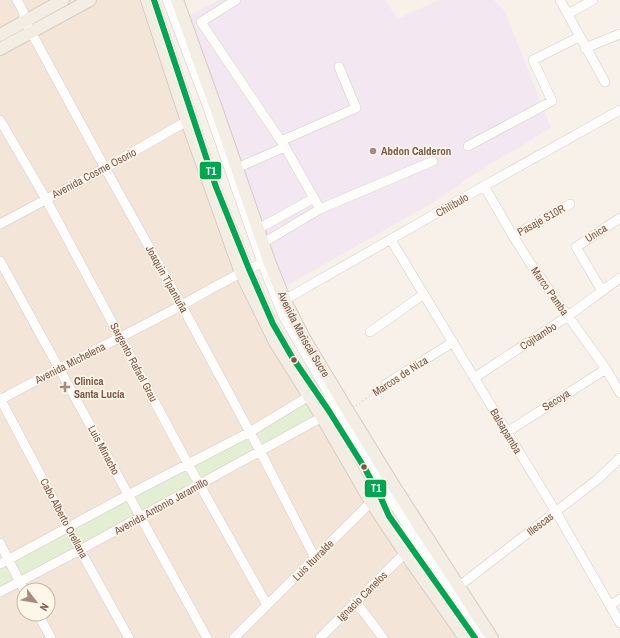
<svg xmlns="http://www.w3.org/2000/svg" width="620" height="638" font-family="'Archivo Narrow',sans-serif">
  <rect width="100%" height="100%" fill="#f7f1e9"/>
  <!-- residential -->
  <path fill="#f3e6d9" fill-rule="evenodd" d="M 0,0 L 143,0 L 249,281 L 372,495 L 473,638 L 0,638 ZM 24,590 L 48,590 L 48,614 L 24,614 Z"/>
  <!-- education -->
  <path fill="#f3e8f2" d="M 219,0 L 385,0 L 398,19 L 438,0 L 494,0 L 505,11 L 551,128 L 474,174 L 436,201 L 286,286 L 258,229 L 190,15 Z"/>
  <!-- green -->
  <path fill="#e4eed3" d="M 309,396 L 322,417 L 0,592 L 0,564 Z"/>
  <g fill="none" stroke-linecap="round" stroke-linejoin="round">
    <defs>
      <path id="minor" d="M 17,0 L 23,11 L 25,21 L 105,168 L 182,306 L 260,451 L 315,558
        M 154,0 L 216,187 L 249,269 L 273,324 L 292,357 L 329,411 L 364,467 L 380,496 L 389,516 L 415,554 L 475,638
        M 167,0 L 208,108 L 262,263 L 283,316 L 386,492 L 411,532 L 483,634
        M 236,0 L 201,22 L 285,147 L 320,209
        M 560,0 L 605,82
        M 568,14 L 593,0
        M 585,48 L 620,34
        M 0,120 L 46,199 L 188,464 L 267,605
        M 281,141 L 356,108 L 339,67
        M 468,146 L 552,101 L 533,60 L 579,37
        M 237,168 L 285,147
        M 484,186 L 513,236 L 532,266 L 606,369 L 620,393
        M 0,224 L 105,168 L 187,121
        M 258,229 L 314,198
        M 513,236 L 570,204
        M 391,240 L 507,432 L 556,512 L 620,623
        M 263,243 L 320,209 L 433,161
        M 0,261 L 207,638
        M 602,291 L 576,247 L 620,218
        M 279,303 L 484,186 L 620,110
        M 370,332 L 424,294
        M 474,378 L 568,316 L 620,278
        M 386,384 L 453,342
        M 0,398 L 80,550 L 129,638
        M 0,400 C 55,370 112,342 167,313 C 200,296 232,275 267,261
        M 507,432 L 606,369
        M 0,543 L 24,590
        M 0,564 L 128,495 L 250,432 L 309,396
        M 458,587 L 598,479 L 620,458
        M 0,592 L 80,550 L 322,417
        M 356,602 L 383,638
        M 610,605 L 620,599
        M 38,614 L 51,638
        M 234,638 L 371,502 L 376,499
        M 320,638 L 405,553"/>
      <g id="major">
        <path d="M 147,0 L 187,121 L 241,273 L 275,342 L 322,417 L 371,502 L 405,553 L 465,638"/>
        <path id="s1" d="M 177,0 L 216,108 L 269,261 L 285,301 L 304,338 L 348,411 L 394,486 L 492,638"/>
        <path d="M 0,35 L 63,0"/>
        <path d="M 0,49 L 90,0"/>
      </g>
    </defs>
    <!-- minor casing -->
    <use href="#minor" stroke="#d6ccc6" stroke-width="10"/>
    <!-- major casing -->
    <use href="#major" stroke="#d6ccc5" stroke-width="14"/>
    <!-- path -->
    <path stroke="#dad1cc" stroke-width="1.5" stroke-dasharray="1 3" stroke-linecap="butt" d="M 356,406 L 380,388"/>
    <!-- minor -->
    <use href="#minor" stroke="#fefdfc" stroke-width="9"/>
    <!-- major -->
    <use href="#major" stroke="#f3ede4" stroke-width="12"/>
    <defs>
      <path id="bus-1" d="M 154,0 L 216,187 L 249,269 L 273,324 L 292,357 L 329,411 L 364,467 L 380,496 L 389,516 L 475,638"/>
    </defs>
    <!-- bus-1 casing -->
    <use href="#bus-1" stroke="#fff6ea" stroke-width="9"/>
    <!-- bus-1 -->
    <use href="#bus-1" stroke="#00a651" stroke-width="6"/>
  </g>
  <!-- markers -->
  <g fill="#a48d80" stroke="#fff6ea" stroke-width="1.5">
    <circle cx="373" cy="151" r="4"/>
    <path d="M63 381h4v4h4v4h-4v4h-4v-4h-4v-4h4z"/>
  </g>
  <g fill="#775748" stroke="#fff6ea" stroke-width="1.5">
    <circle cx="294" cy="360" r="3.5"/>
    <circle cx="364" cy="467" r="3.5"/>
  </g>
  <g text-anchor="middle" stroke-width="3" stroke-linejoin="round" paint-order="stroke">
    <!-- poi labels -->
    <g font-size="11" font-weight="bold" fill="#775748" stroke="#fff6ea" text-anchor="start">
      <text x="381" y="155">Abdon Calderon</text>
      <text x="74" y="385">Clinica<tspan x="74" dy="13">Santa Lucía</tspan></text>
    </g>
    <!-- street labels -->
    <g font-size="11" fill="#775748" stroke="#fff6ea">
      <text transform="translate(94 173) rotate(-28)" y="4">Avenida Cosme Osorio</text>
      <text transform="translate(452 205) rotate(-30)" y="4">Chilibulo</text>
      <text transform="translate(541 220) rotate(-29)" y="4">Pasaje S10R</text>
      <text transform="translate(596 233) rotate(-33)" y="4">Unica</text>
      <text transform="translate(167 279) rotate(61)" y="4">Joaquin Tipantuña</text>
      <text transform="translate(550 291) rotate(55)" y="4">Marco Pamba</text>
      <text dy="4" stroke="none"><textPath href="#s1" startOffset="358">Avenida Mariscal Sucre</textPath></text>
      <text transform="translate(538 336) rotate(-33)" y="4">Cojitambo</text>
      <text transform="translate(134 362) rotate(62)" y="4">Sargento Rafael Grau</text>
      <text transform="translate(70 363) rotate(-27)" y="4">Avenida Michelena</text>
      <text transform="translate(400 376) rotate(-33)" y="4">Marcos de Niza</text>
      <text transform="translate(556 400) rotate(-32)" y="4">Secoya</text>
      <text transform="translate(506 431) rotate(59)" y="4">Balsapamba</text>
      <text transform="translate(104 450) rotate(62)" y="4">Luis Minacho</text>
      <text transform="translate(161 506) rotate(-29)" y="4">Avenida Antonio Jaramillo</text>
      <text transform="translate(64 518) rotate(62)" y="4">Cabo Alberto Orellana</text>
      <text transform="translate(540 524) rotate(-37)" y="4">Illescas</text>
      <text transform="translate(313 560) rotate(-45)" y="4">Luis Iturralde</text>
      <text transform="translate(362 596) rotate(-45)" y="4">Ignacio Canelos</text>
    </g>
  </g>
  <g stroke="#fff6ea" stroke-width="1.5">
    <rect x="199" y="161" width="23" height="19" rx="4" fill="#00a651"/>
    <rect x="364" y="479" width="23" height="19" rx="4" fill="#00a651"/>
  </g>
  <g font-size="11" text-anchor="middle" font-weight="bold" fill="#fff">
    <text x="211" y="175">T1</text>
    <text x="376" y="492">T1</text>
  </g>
  <!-- north arrow -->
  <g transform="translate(36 602) rotate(121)"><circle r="19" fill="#fff6ea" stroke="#c9b6a9"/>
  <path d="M0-3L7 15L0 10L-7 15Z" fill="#a48d80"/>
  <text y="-6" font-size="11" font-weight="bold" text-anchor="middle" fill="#775748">N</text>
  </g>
</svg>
